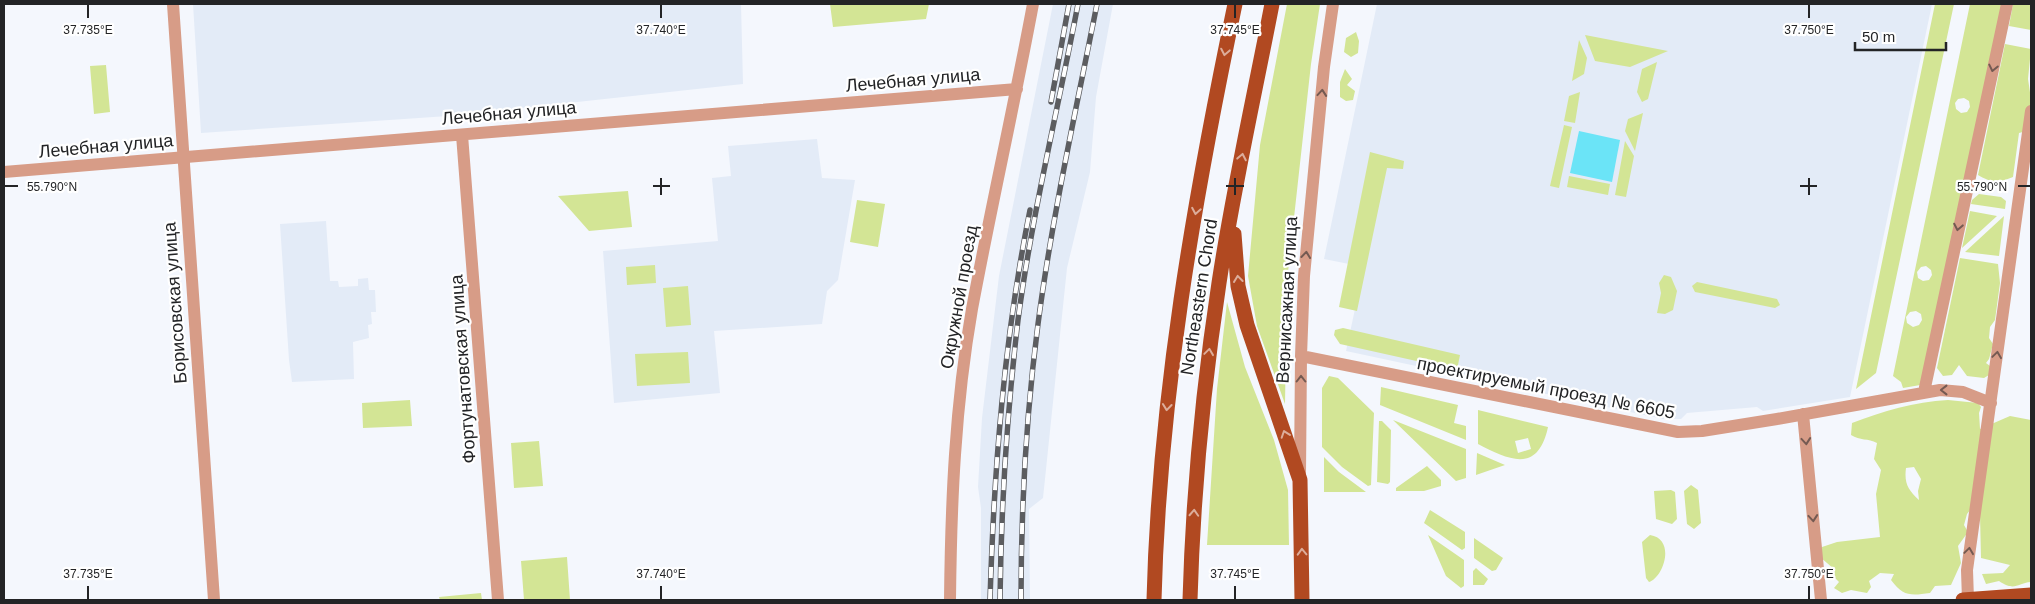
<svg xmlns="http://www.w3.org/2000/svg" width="2035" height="604" font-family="Arial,sans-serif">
  <rect width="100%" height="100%" fill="#f4f7fd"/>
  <!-- built -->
  <path fill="#e3ebf7" d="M 193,4 L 741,4 L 743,84 L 448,116 L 201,133 Z
    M 1053,4 L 1113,4 L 1096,97 L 1090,172 L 1067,268 L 1043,498 L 1029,509 L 1030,600 L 981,600 L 981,508 L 978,487 L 982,418 L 999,276 Z
    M 1377,4 L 1932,4 L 1850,397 L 1763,411 L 1757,407 L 1687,413 L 1681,419 L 1663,419 L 1346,351 L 1364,267 L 1324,259 Z
    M 817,139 L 822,178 L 855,180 L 838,280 L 827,291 L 822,324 L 714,331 L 720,393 L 614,403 L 603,251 L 718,241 L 712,178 L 731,176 L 728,146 Z
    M 326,221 L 330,281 L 338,281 L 339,287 L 358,286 L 358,279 L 368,278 L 369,290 L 375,290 L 376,312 L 371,312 L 372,324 L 368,325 L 369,338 L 353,342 L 354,379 L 292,382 L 289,360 L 280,224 Z"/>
  <!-- green -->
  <path fill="#d3e595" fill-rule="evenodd" d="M 830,4 L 929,4 L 926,19 L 833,27 Z
    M 1287,4 L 1320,4 L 1311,64 L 1287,281 L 1285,404 L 1257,326 L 1248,276 L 1260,145 Z
    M 1935,4 L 1954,4 L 1876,373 L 1856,389 Z
    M 1970,4 L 2007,4 L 1926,384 L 1903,388 L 1901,382 L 1893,376 ZM 1964,98 L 1969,101 L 1970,107 L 1967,112 L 1961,113 L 1956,109 L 1955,103 L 1958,99 ZM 1926,266 L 1931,270 L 1932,275 L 1929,280 L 1923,281 L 1918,278 L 1917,272 L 1921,267 ZM 1916,311 L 1921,314 L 1922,320 L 1919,325 L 1913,327 L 1907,323 L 1906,317 L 1910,312 Z
    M 2013,4 L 2031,4 L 2031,30 L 2009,26 Z
    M 1356,32 L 1359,41 L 1358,53 L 1351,57 L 1344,52 L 1346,38 Z
    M 1585,35 L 1668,51 L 1630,67 L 1595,61 Z
    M 1579,40 L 1587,58 L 1584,74 L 1572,81 Z
    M 2005,44 L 2031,49 L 2028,79 L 2031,99 L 2031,142 L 2023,132 L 2019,133 L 2013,177 C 1999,183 1991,183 1978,175 Z
    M 1657,62 L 1648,99 L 1642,102 L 1637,92 L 1642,69 Z
    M 106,65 L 110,112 L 94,114 L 90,66 Z
    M 1345,69 L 1352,79 L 1347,85 L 1355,91 L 1353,100 L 1346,101 L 1340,97 L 1340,82 Z
    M 1580,92 L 1575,123 L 1564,121 L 1569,96 Z
    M 1643,113 L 1635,151 L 1625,131 L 1628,119 Z
    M 1564,125 L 1572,127 L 1559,188 L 1550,186 Z
    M 1625,141 L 1634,156 L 1626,197 L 1615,195 Z
    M 1370,152 L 1404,161 L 1403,169 L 1387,168 L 1357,311 L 1339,307 Z
    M 1569,176 L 1610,184 L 1608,195 L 1567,187 Z
    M 628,191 L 632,227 L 589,231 L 558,196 Z
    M 1979,194 L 2001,197 L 2006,201 L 2005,209 L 1971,204 L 1972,200 Z
    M 857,200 L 885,204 L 878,247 L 850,242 Z
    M 1970,211 L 1997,216 L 1962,248 Z
    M 2004,216 L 1999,256 L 1965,252 Z
    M 1960,258 L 1998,264 L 2000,283 L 1995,320 L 1990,327 L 1989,338 L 1993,344 L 1989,359 L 1986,363 L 1990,366 L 1989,375 L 1984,378 L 1967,376 L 1959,365 L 1952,375 L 1943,376 L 1937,368 Z
    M 655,265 L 656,283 L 627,285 L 626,267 Z
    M 1664,275 L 1671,277 L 1677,291 L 1673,310 L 1665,314 L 1657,313 L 1661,293 L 1659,283 Z
    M 1697,282 L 1777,299 L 1780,305 L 1775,308 L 1695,292 L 1692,286 Z
    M 688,286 L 691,325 L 666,327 L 663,288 Z
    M 1227,302 L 1245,367 L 1274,440 L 1288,490 L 1289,545 L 1207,545 L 1217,389 Z
    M 1343,328 L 1460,355 L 1457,370 L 1340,344 L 1334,335 L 1335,330 Z
    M 688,352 L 690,383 L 637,386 L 635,354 Z
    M 1329,376 L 1338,378 L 1374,413 L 1371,485 L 1368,486 L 1342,467 L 1322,447 L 1322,388 Z
    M 1381,387 L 1458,405 L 1454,423 L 1466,426 L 1466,440 L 1380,405 Z
    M 410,400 L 412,426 L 363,428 L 362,403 Z
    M 1948,400 L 1978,403 L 1981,407 L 1979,413 L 1980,429 L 2010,416 L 2031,420 L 2031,582 C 2017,583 2015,592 1999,581 L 1986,584 L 1982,574 L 2003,573 L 2010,565 L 1981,558 L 1980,515 L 1975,504 L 1967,514 L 1964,525 L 1968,532 L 1958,546 L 1961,563 L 1951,585 L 1935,586 L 1930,593 C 1910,596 1903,596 1891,580 L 1894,574 L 1880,573 L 1869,581 L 1871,587 L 1867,593 L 1851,590 L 1842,593 L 1834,588 L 1839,582 L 1831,574 L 1834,569 L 1820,557 L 1822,547 L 1837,542 L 1880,537 L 1876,494 L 1881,470 L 1874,459 L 1877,443 C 1868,438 1860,441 1851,435 L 1852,423 C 1883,411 1914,402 1948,400 ZM 1914,467 L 1921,479 L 1918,491 L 1919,500 C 1908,490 1904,483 1906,468 Z
    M 1478,410 L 1548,427 C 1538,474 1509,460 1478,444 ZM 1528,438 L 1531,449 L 1518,453 L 1515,441 Z
    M 1393,420 L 1466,449 L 1466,478 L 1456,481 Z
    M 1379,421 L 1382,421 L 1391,430 L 1390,482 L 1388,484 L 1377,482 Z
    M 539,441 L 543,486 L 514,488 L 511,443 Z
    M 1477,453 L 1505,465 L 1476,475 Z
    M 1324,457 L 1339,472 L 1366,492 L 1324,492 Z
    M 1427,466 L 1441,480 L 1441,486 L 1424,491 L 1396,491 L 1396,488 Z
    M 1691,485 L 1698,490 L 1701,523 L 1694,529 L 1687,524 L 1684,491 Z
    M 1671,490 L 1675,492 L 1677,519 L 1672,524 L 1656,519 L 1654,491 Z
    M 1430,510 L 1465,532 L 1465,548 L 1462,550 L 1424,523 Z
    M 1428,535 L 1464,560 L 1464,586 L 1461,588 L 1446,576 Z
    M 1650,535 C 1676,539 1664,577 1649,582 L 1646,578 L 1642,542 Z
    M 1474,538 L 1503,558 L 1496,570 L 1492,571 L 1474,558 Z
    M 567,557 L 570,600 L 524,600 L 521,561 Z
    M 1476,568 L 1488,579 L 1484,585 L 1473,585 L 1473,571 Z
    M 481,593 L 482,600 L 440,600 L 439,597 Z"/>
  <!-- water -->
  <path fill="#6be4f7" d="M 1579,131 L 1620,140 L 1612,182 L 1570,173 Z"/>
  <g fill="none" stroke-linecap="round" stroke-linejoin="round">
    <!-- minor -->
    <path stroke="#d79c87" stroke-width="12" d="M 173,4 L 214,600
      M 462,135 L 498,600
      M 4,172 L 1017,89
      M 1301,356 L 1678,432 L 1702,431 L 1777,419 L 1940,390 L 1963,392 L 1991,403
      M 1924,392 L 2007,4
      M 1803,414 L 1821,600
      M 1300,474 L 1301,356 L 1304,276 L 1324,67 L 1333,4
      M 950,600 C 951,503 955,406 972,309 C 991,207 1014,106 1033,4
      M 1968,600 L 1967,570 L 2031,111"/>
    <!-- major -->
    <path stroke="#b14921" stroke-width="15" d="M 1234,234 L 1238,286 L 1247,325 L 1300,480 L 1302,600
      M 1154,600 C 1159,399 1194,200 1235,4
      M 1190,600 C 1193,494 1203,388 1219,283 C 1233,190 1254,97 1272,4
      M 1963,600 L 2031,595"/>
    <defs>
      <path id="rail" d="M 1051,102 L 1069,4
        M 990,600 C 994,469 1004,339 1030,210
        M 1000,600 C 1001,507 1007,413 1018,320 C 1032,214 1058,109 1078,4
        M 1021,600 C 1021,508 1026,416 1038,324 C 1052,217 1076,110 1097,4"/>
    </defs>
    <!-- rail casing -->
    <use href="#rail" stroke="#5c5d60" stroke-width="5.5"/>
    <!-- rail -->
    <use href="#rail" stroke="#fff" stroke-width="4" stroke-dasharray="11" stroke-linecap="butt"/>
  </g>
  <!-- one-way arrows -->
  <defs><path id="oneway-chevron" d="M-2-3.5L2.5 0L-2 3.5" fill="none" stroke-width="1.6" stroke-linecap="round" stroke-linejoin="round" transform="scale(1.25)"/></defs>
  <g stroke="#dcad9b">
    <use href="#oneway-chevron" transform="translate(1225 52) rotate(101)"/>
    <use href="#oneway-chevron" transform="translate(1242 157) rotate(-79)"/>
    <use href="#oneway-chevron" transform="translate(1196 211) rotate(100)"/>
    <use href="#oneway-chevron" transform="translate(1238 279) rotate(-97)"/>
    <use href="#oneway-chevron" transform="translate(1209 352) rotate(-82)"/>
    <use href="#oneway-chevron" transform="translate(1167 407) rotate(96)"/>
    <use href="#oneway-chevron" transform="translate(1285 434) rotate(-109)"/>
    <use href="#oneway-chevron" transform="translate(1194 513) rotate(-87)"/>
    <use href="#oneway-chevron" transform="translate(1302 552) rotate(-92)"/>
  </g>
  <g stroke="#745a52">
    <use href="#oneway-chevron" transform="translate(1993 68) rotate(102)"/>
    <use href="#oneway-chevron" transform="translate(1322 93) rotate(-85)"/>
    <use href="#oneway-chevron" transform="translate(1958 227) rotate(101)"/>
    <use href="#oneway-chevron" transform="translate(1306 255) rotate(-84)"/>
    <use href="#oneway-chevron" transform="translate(1997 355) rotate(-82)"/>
    <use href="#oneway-chevron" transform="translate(1301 379) rotate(-90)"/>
    <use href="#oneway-chevron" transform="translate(1944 390) rotate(180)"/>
    <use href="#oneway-chevron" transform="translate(1806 441) rotate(85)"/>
    <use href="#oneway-chevron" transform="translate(1813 518) rotate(85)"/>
    <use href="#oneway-chevron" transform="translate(1969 551) rotate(-82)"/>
  </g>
  <!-- ticks -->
  <path fill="none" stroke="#232426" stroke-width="2" d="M 88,5 L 88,18M 661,5 L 661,18M 1235,5 L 1235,18M 1809,5 L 1809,18M 661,178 L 661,195M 1235,178 L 1235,195M 1809,178 L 1809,195M 5,186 L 18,186M 653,186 L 670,186M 1226,186 L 1244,186M 1800,186 L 1817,186M 2018,186 L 2030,186M 88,586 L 88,599M 661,586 L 661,599M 1235,586 L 1235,599M 1809,586 L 1809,599"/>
  <g text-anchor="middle" stroke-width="4.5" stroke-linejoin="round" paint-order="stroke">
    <!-- street labels -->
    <g font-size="18" fill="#232426" stroke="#fff">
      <text transform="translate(913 80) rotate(-5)" y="6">Лечебная улица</text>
      <text transform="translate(509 113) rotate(-5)" y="6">Лечебная улица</text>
      <text transform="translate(106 146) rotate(-5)" y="6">Лечебная улица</text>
      <text transform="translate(959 297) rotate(-80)" y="6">Окружной проезд</text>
      <text transform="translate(1199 297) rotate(-81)" y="6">Northeastern Chord</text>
      <text transform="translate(1287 300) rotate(-87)" y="6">Вернисажная улица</text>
      <text transform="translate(175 303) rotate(-94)" y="6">Борисовская улица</text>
      <text transform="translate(463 369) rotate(-94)" y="6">Фортунатовская улица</text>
      <text transform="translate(1546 388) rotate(11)" y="6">проектируемый проезд № 6605</text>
    </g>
  </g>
  <g font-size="12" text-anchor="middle" fill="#232426" stroke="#fff" stroke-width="4.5" stroke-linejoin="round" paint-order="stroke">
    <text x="88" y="34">37.735°E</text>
    <text x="661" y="34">37.740°E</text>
    <text x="1235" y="34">37.745°E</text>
    <text x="1809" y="34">37.750°E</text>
    <text x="52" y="191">55.790°N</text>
    <text x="1982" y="191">55.790°N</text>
    <text x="88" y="578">37.735°E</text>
    <text x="661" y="578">37.740°E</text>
    <text x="1235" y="578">37.745°E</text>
    <text x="1809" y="578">37.750°E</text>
  </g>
  <!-- border -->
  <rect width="2035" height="604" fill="none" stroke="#232426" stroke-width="10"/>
  <!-- scale -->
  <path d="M1855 42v8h91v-8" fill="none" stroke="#232426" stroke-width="2.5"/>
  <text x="1862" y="42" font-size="15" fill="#232426" stroke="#ffffff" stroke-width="4" paint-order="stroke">50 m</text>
</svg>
